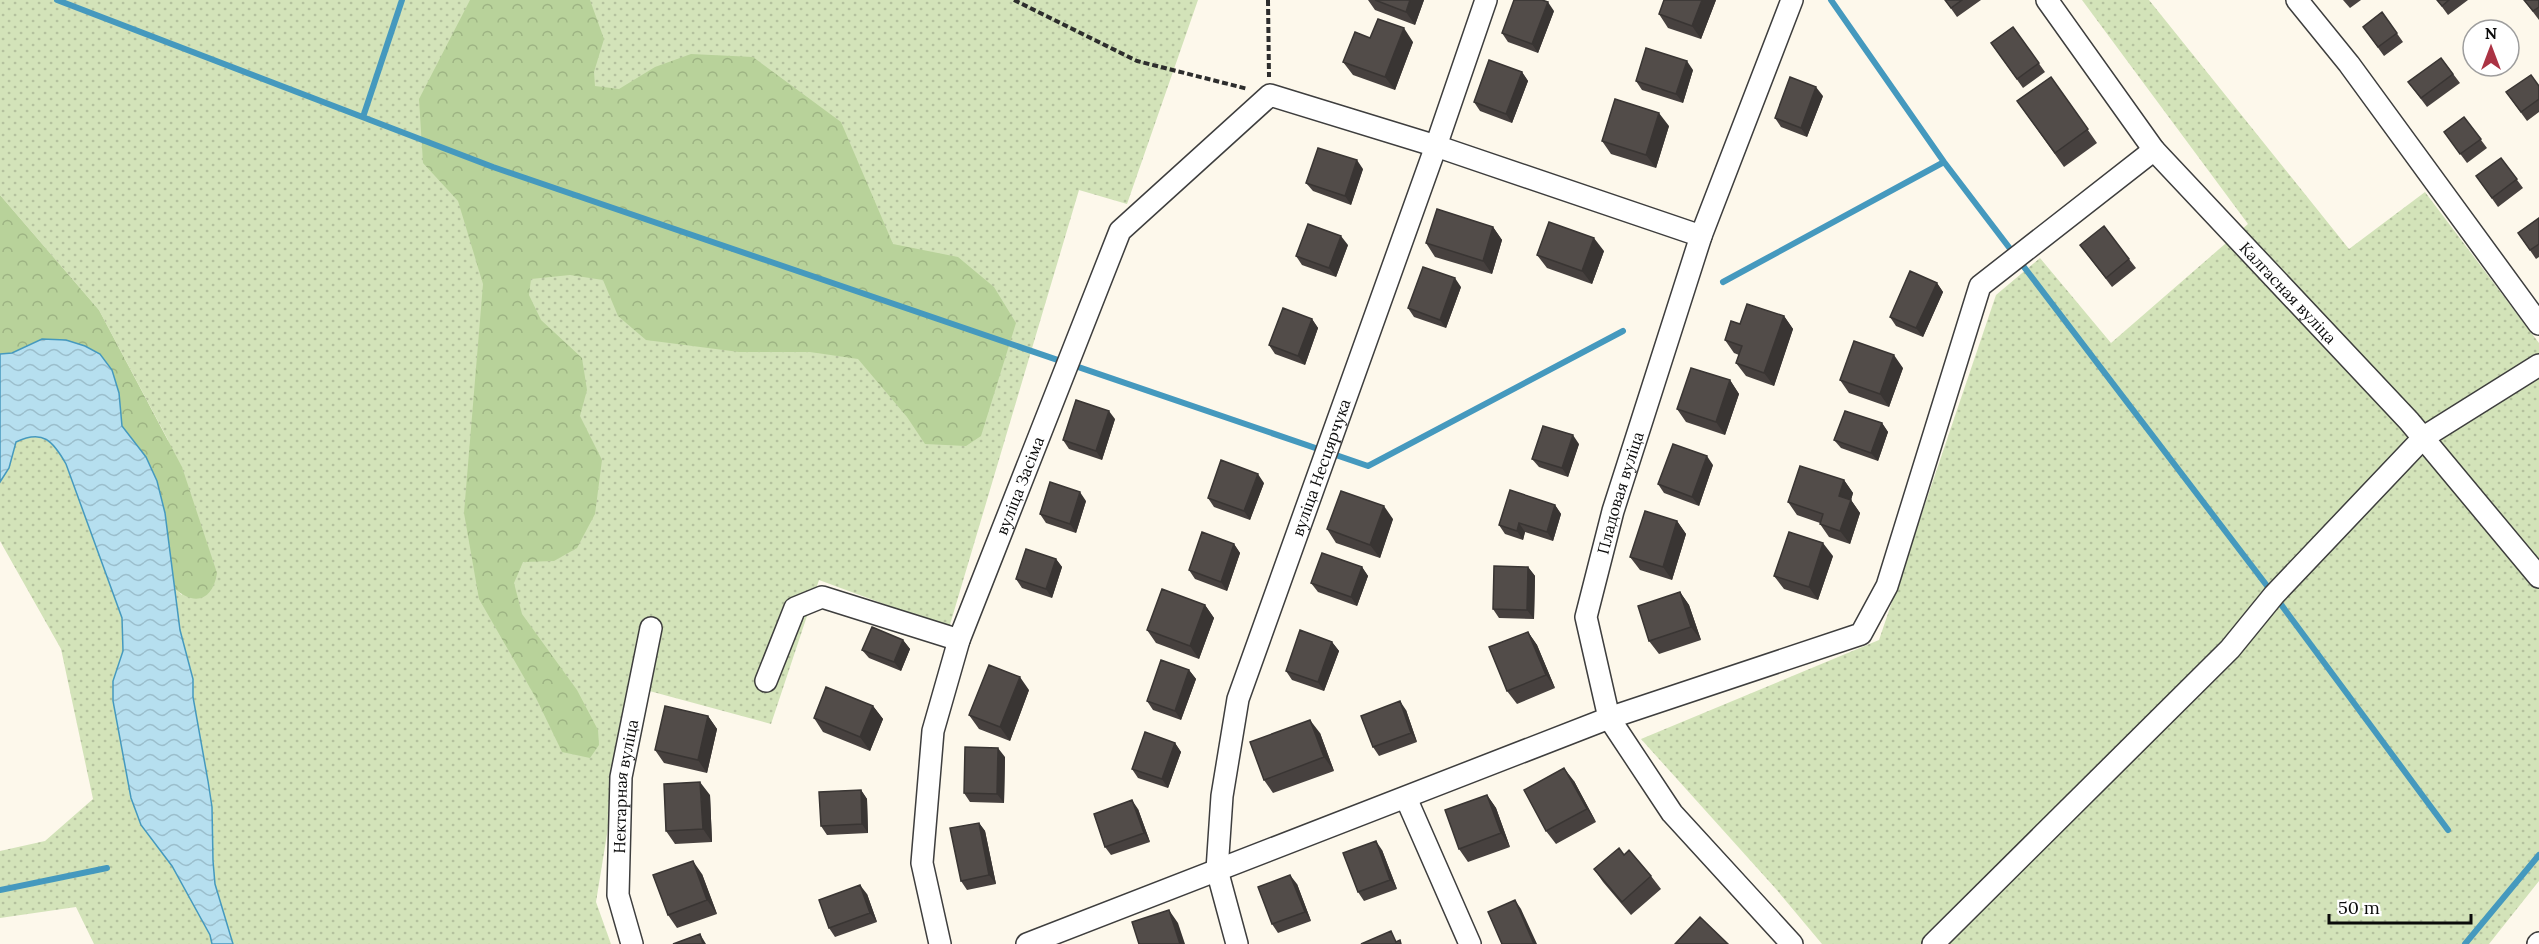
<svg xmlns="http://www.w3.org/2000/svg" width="2539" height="944" font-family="Lora,serif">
  <defs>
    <pattern id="grass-dots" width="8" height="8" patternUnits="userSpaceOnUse" patternTransform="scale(1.5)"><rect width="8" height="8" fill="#d3e3b9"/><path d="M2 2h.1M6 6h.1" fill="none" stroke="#b4c19e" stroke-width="1.8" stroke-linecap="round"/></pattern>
    <pattern id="forest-crowns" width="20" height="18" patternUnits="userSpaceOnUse" patternTransform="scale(1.5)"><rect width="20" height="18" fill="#b8d29a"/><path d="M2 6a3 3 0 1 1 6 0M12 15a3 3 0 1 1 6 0" fill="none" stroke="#9db383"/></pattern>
    <pattern id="water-waves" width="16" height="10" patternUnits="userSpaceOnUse" patternTransform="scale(1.5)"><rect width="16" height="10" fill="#b6dfef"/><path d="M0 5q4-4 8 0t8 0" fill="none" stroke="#9bbecc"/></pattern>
  </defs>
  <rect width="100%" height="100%" fill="#fdf8eb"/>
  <!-- grass -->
  <path fill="url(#grass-dots)" d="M 0,0 L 1198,0 L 1127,204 L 1079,190 L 949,628 L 819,580 L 771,724 L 631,686 L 596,902 L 611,944 L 233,944 L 215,884 L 213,861 L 212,807 L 193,697 L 193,679 L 180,630 L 174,588 L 182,595 L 168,440 L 99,310 L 0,195 Z
    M 2082,0 L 2149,0 L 2349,249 L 2425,192 L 2539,343 L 2539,881 L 2489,944 L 1822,944 L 1776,889 L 1641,739 L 1879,640 L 1996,295 L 2040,258 L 2111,343 L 2248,224 Z
    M 28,436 C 51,438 55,445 66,464 L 122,618 L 123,651 L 113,681 L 141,825 L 172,866 L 210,935 L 212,944 L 94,944 L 76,907 L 0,918 L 0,851 L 45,841 L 93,799 L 61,649 L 0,541 L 0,482 L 9,468 L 16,442 Z"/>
  <!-- forest -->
  <path fill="url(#forest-crowns)" d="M 470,0 L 590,0 L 604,39 L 594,72 L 595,86 L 619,89 L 655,67 L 691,54 L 753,57 L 841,122 L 893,244 L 958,257 L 994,287 L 1016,323 L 981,436 L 966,446 L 925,444 L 907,417 L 858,359 L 810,352 L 739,352 L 646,340 L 618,316 L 603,280 L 570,275 L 531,279 L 529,295 L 541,320 L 582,358 L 587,390 L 580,416 L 602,460 L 595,514 L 577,548 L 554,561 L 523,562 L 514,583 L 522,614 L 577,690 L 598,730 L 599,745 L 590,758 L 562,752 L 537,700 L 479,599 L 464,513 L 483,284 L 458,201 L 423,163 L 419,99 Z
    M 0,195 L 99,310 L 182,467 L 217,573 C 213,600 195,607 174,588 L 165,513 L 157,481 L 146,457 L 122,426 L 119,393 L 66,340 L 42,339 L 12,353 L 0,354 Z"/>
  <!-- water -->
  <path fill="url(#water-waves)" stroke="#4599be" stroke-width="1.5" d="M 42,339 L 66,340 L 85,346 L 100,354 L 112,370 L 119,393 L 122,426 L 146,457 L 157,481 L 165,513 L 180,630 L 193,679 L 193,697 L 208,781 L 212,807 L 213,861 L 215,884 L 233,944 L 212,944 L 210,935 L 172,866 L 141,825 L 131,798 L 113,701 L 113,681 L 123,651 L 122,618 L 66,464 C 53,441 43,429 16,442 L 9,468 L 0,482 L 0,354 L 12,353 Z"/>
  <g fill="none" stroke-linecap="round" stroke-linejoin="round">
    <!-- stream -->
    <path stroke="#4599be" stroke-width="6" d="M 57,0 L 493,167 L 1368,466 L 1623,331
      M 1831,0 L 1944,162 L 2274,595 L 2448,830
      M 363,117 L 402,0
      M 1723,282 L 1944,162
      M 0,890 L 107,868
      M 2465,944 L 2539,855"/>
    <defs>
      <g id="minor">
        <path id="s1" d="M 2047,0 L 2154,150 L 2409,421 L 2539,577"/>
        <path d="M 2297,0 L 2349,64 L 2539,324"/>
        <path d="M 766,681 L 795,608 L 822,597 L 959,640"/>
        <path d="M 1406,798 L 1470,944"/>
        <path id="s2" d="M 632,944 L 618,895 L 621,777 L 651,628"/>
        <path id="s3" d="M 940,944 L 922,863 L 933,731 L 959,640 L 1120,231 L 1270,95 L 1436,146 L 1701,236"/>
        <path d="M 1027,944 L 1609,718 L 1861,634 L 1887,586 L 1980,286 L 2154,150"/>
        <path id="s4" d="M 1237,944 L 1217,870 L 1222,796 L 1238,699 L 1436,146 L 1486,0"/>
        <path id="s5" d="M 1792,944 L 1672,813 L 1609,718 L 1586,617 L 1613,511 L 1701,236 L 1792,0"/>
        <path d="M 1933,944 L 2230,649 L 2274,595 L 2424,437 L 2539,365"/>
        <path d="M 2538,944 L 2539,943"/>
      </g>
    </defs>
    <!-- minor casing -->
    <use href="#minor" stroke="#3e3e3e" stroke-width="24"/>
    <!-- path -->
    <path stroke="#2d2d2d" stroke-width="4" stroke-dasharray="6 3" stroke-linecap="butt" d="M 1014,0 L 1137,61 L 1248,89
      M 1268,0 L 1269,77"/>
    <!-- minor -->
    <use href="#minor" stroke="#fff" stroke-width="21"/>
  </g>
  <!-- wall -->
  <path fill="#47413f" d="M 1368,0 L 1424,0 L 1415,25 L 1375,10 Z
    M 1716,0 L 1701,39 L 1668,28 L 1659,14 Z
    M 1945,0 L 1981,0 L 1957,17 Z
    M 2343,0 L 2361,0 L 2350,8 Z
    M 2437,0 L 2468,0 L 2448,15 Z
    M 2524,0 L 2539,0 L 2539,20 Z
    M 1554,11 L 1538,53 L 1508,42 L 1502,33 Z
    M 2382,12 L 2403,42 L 2384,56 L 2363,27 Z
    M 2013,27 L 2045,72 L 2023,88 L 1991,43 Z
    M 1370,38 L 1413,42 L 1395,90 L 1353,75 L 1343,62 Z
    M 2441,58 L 2460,83 L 2427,107 L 2408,82 Z
    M 2483,66 L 2492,66 L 2486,70 Z
    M 1693,70 L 1683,103 L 1642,90 L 1636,81 Z
    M 1522,72 L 1528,81 L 1512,123 L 1480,111 L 1474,102 Z
    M 2051,77 L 2097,143 L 2064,167 L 2017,101 Z
    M 2539,86 L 2539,112 L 2527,121 L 2506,92 Z
    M 1823,96 L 1807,137 L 1781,127 L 1775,118 Z
    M 2464,117 L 2487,148 L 2467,163 L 2444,132 Z
    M 1669,126 L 1656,168 L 1611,154 L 1602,141 Z
    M 2501,158 L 2523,188 L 2498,207 L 2476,176 Z
    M 1363,169 L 1351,205 L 1313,191 L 1306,183 Z
    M 2539,218 L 2539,257 L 2536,259 L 2518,233 Z
    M 1493,227 L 1502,240 L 1492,274 L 1435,257 L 1426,243 Z
    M 1348,245 L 1336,277 L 1302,265 L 1296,256 Z
    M 2080,245 L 2129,259 L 2136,268 L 2112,287 Z
    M 1604,251 L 1592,284 L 1547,268 L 1537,255 Z
    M 1937,283 L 1943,292 L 1923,337 L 1896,326 L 1890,317 Z
    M 1461,287 L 1446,328 L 1414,317 L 1408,308 Z
    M 1784,316 L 1793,329 L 1774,386 L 1746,376 L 1736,363 L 1739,355 L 1734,353 L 1725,340 L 1740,324 Z
    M 1312,319 L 1318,328 L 1305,365 L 1275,354 L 1269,345 Z
    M 1903,368 L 1889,407 L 1849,393 L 1840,380 Z
    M 1730,380 L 1739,394 L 1725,435 L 1686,422 L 1677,409 Z
    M 1115,419 L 1102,460 L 1069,449 L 1063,440 Z
    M 1882,423 L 1888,432 L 1878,461 L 1841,448 L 1834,440 Z
    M 1579,444 L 1568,477 L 1539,467 L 1532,459 Z
    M 1713,465 L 1699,506 L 1664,493 L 1658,484 Z
    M 1844,480 L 1853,493 L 1851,500 L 1860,513 L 1850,544 L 1829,537 L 1820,524 L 1820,523 L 1797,515 L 1788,502 Z
    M 1264,483 L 1250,520 L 1214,507 L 1208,498 Z
    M 1086,501 L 1076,533 L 1046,523 L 1040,514 Z
    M 1555,505 L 1561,514 L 1553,541 L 1525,532 L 1523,540 L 1505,534 L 1499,525 Z
    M 1393,519 L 1380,558 L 1336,543 L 1327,529 Z
    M 1677,521 L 1686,534 L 1672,580 L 1640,570 L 1630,557 Z
    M 1234,544 L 1240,553 L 1227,591 L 1195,579 L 1189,570 Z
    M 1833,556 L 1818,600 L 1784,589 L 1774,576 Z
    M 1056,559 L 1062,567 L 1052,598 L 1022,588 L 1016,579 Z
    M 1362,567 L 1368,576 L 1357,606 L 1318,592 L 1311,583 Z
    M 1528,567 L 1535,576 L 1534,619 L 1499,618 L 1493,609 Z
    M 1680,592 L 1689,605 L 1701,640 L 1659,654 L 1649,641 Z
    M 1205,605 L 1214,618 L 1199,659 L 1156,643 L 1147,630 Z
    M 1528,632 L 1537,645 L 1555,688 L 1517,704 L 1507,691 Z
    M 903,640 L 910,649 L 901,671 L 869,658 L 862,650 Z
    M 1332,642 L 1339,651 L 1324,691 L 1292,680 L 1286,671 Z
    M 1189,670 L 1196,679 L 1181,720 L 1153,710 L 1147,701 Z
    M 1029,690 L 1010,741 L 979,729 L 969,715 Z
    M 873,706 L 883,719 L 870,751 L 823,732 L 814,718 Z
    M 1406,710 L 1417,742 L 1379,756 L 1373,747 Z
    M 708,716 L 717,729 L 707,773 L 664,763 L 655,750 Z
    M 1320,733 L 1334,771 L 1273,793 L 1264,780 Z
    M 1175,743 L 1181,752 L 1168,788 L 1138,778 L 1132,769 Z
    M 1005,757 L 1004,803 L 970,802 L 964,793 Z
    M 1574,781 L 1596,822 L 1556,844 L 1546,831 Z
    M 861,790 L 867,799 L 868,833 L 827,835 L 821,826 Z
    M 710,795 L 712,842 L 675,844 L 666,831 Z
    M 1487,795 L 1496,808 L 1510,847 L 1468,862 L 1459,849 Z
    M 1138,809 L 1150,842 L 1111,855 L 1105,847 Z
    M 979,823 L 985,831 L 996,884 L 967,890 L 961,881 Z
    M 1382,850 L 1397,889 L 1364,901 L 1358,892 Z
    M 1624,855 L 1651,876 L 1661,889 L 1631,915 L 1603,882 L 1594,869 Z
    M 702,874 L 717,914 L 677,928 L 668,915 Z
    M 1297,884 L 1311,921 L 1278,933 L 1272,924 Z
    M 867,894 L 877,922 L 835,937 L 829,928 Z"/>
  <!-- shaded-wall -->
  <path fill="#393533" d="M 1410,0 L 1424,0 L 1415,25 L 1406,12 Z
    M 1702,0 L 1716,0 L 1701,39 L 1692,26 Z
    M 1548,2 L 1554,11 L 1538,53 L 1532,44 Z
    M 1404,28 L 1413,42 L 1395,90 L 1385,77 Z
    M 1687,61 L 1693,70 L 1683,103 L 1676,94 Z
    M 1522,72 L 1528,81 L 1512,123 L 1506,114 Z
    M 1816,87 L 1823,96 L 1807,137 L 1801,128 Z
    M 1659,113 L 1669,126 L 1656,168 L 1646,155 Z
    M 1357,160 L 1363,169 L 1351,205 L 1345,196 Z
    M 1493,227 L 1502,240 L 1492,274 L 1483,261 Z
    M 1341,236 L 1348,245 L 1336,277 L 1329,268 Z
    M 1594,238 L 1604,251 L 1592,284 L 1582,271 Z
    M 1455,278 L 1461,287 L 1446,328 L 1440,320 Z
    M 1937,283 L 1943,292 L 1923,337 L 1916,328 Z
    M 1784,316 L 1793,329 L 1774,386 L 1764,373 Z
    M 1312,319 L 1318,328 L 1305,365 L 1298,356 Z
    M 1894,355 L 1903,368 L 1889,407 L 1880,394 Z
    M 1730,380 L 1739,394 L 1725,435 L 1716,422 Z
    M 1109,411 L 1115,419 L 1102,460 L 1096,451 Z
    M 1882,423 L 1888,432 L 1878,461 L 1871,453 Z
    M 1573,435 L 1579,444 L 1568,477 L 1562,468 Z
    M 1707,456 L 1713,465 L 1699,506 L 1692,497 Z
    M 1258,474 L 1264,483 L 1250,520 L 1244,511 Z
    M 1844,480 L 1853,493 L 1851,500 L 1860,513 L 1850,544 L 1840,531 L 1839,496 Z
    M 1080,492 L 1086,501 L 1076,533 L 1070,524 Z
    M 1555,505 L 1561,514 L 1553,541 L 1547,532 Z
    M 1384,506 L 1393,519 L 1380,558 L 1370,545 Z
    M 1677,521 L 1686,534 L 1672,580 L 1663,567 Z
    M 1519,523 L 1525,532 L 1523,540 L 1517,531 Z
    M 1823,543 L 1833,556 L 1818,600 L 1809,587 Z
    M 1234,544 L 1240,553 L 1227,591 L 1221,582 Z
    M 1056,559 L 1062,567 L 1052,598 L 1046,589 Z
    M 1362,567 L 1368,576 L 1357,606 L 1351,597 Z
    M 1528,567 L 1535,576 L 1534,619 L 1527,610 Z
    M 1680,592 L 1689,605 L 1701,640 L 1691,627 Z
    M 1205,605 L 1214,618 L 1199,659 L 1190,646 Z
    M 1528,632 L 1537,645 L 1555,688 L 1546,675 Z
    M 903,640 L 910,649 L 901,671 L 894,662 Z
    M 1332,642 L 1339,651 L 1324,691 L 1318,682 Z
    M 1189,670 L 1196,679 L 1181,720 L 1175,711 Z
    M 1020,677 L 1029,690 L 1010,741 L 1000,727 Z
    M 1400,701 L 1406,710 L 1417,742 L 1411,733 Z
    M 873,706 L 883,719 L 870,751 L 860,737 Z
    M 708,716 L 717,729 L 707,773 L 698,760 Z
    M 1310,720 L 1320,733 L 1334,771 L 1324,757 Z
    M 1175,743 L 1181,752 L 1168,788 L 1162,779 Z
    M 998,748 L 1005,757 L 1004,803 L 997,794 Z
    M 1564,768 L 1574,781 L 1596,822 L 1587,809 Z
    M 700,782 L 710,795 L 712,842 L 703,829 Z
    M 861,790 L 867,799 L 868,833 L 862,824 Z
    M 1487,795 L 1496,808 L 1510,847 L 1501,833 Z
    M 1132,800 L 1138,809 L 1150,842 L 1144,833 Z
    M 979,823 L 985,831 L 996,884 L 989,875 Z
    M 1376,841 L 1382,850 L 1397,889 L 1390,880 Z
    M 693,861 L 702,874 L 717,914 L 707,900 Z
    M 1290,875 L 1297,884 L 1311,921 L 1305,912 Z
    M 860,885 L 867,894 L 877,922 L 870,913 Z
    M 1515,900 L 1521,909 L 1537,944 L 1534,944 Z
    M 1169,910 L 1178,923 L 1185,944 L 1180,944 Z
    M 700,934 L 706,944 L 703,944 Z"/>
  <!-- building -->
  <path fill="#524c49" stroke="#393533" stroke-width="1.5" d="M 1375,0 L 1410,0 L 1406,12 Z
    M 1514,0 L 1542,0 L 1548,2 L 1532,44 L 1502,33 Z
    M 1664,0 L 1702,0 L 1692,26 L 1659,14 Z
    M 1945,0 L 1962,0 L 1951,8 Z
    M 2437,0 L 2449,0 L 2442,6 Z
    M 2524,0 L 2539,0 L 2539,7 L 2533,11 Z
    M 2382,12 L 2397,33 L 2378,47 L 2363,27 Z
    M 1378,19 L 1404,28 L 1385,77 L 1343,62 L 1355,32 L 1370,38 Z
    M 2491,24 L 2495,30 L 2484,30 Z
    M 2013,27 L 2039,63 L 2017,79 L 1991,43 Z
    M 2473,38 L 2473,52 L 2466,42 Z
    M 1646,48 L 1687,61 L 1676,94 L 1636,81 Z
    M 2441,58 L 2453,74 L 2421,98 L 2408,82 Z
    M 1489,60 L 1522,72 L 1506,114 L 1474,102 Z
    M 2531,75 L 2539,86 L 2539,99 L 2521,112 L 2506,92 Z
    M 1790,77 L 1816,87 L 1801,128 L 1775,118 Z
    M 2051,77 L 2088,129 L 2055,153 L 2017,101 Z
    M 1615,99 L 1659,113 L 1646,155 L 1602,141 Z
    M 2464,117 L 2481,139 L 2460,154 L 2444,132 Z
    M 1318,148 L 1357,160 L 1345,196 L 1306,183 Z
    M 2501,158 L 2517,179 L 2492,198 L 2476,176 Z
    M 1437,209 L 1493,227 L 1483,261 L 1426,243 Z
    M 2539,218 L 2539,244 L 2530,250 L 2518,233 Z
    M 1549,222 L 1594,238 L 1582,271 L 1537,255 Z
    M 1308,224 L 1341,236 L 1329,268 L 1296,256 Z
    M 2104,226 L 2129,259 L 2106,278 L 2080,245 Z
    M 1423,267 L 1455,278 L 1440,320 L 1408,308 Z
    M 1910,271 L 1937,283 L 1916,328 L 1890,317 Z
    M 1747,304 L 1784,316 L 1764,373 L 1736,363 L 1742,346 L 1725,340 L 1731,321 L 1740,324 Z
    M 1283,308 L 1312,319 L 1298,356 L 1269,345 Z
    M 1854,341 L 1894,355 L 1880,394 L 1840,380 Z
    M 1691,368 L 1730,380 L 1716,422 L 1677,409 Z
    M 1076,400 L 1109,411 L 1096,451 L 1063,440 Z
    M 1845,411 L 1882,423 L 1871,453 L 1834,440 Z
    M 1543,426 L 1573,435 L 1562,468 L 1532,459 Z
    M 1673,444 L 1707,456 L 1692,497 L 1658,484 Z
    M 1221,460 L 1258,474 L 1244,511 L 1208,498 Z
    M 1800,466 L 1844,480 L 1839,496 L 1851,500 L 1840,531 L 1820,524 L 1823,514 L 1788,502 Z
    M 1050,482 L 1080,492 L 1070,524 L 1040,514 Z
    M 1510,490 L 1555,505 L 1547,532 L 1519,523 L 1517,531 L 1499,525 Z
    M 1341,491 L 1384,506 L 1370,545 L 1327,529 Z
    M 1645,511 L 1677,521 L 1663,567 L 1630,557 Z
    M 1202,532 L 1234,544 L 1221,582 L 1189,570 Z
    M 1789,532 L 1823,543 L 1809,587 L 1774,576 Z
    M 1026,549 L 1056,559 L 1046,589 L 1016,579 Z
    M 1322,553 L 1362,567 L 1351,597 L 1311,583 Z
    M 1494,566 L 1528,567 L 1527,610 L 1493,609 Z
    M 1162,589 L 1205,605 L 1190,646 L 1147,630 Z
    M 1680,592 L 1691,627 L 1649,641 L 1638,606 Z
    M 872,627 L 903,640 L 894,662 L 862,650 Z
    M 1300,630 L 1332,642 L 1318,682 L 1286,671 Z
    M 1528,632 L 1546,675 L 1507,691 L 1489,647 Z
    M 1161,660 L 1189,670 L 1175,711 L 1147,701 Z
    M 989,665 L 1020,677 L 1000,727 L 969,715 Z
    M 826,687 L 873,706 L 860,737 L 814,718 Z
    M 1400,701 L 1411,733 L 1373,747 L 1361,716 Z
    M 665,706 L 708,716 L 698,760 L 655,750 Z
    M 1310,720 L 1324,757 L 1264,780 L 1250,742 Z
    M 1145,732 L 1175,743 L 1162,779 L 1132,769 Z
    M 965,747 L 998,748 L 997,794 L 964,793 Z
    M 1564,768 L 1587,809 L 1546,831 L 1524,790 Z
    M 700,782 L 703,829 L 666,831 L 664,784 Z
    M 861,790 L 862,824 L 821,826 L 819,792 Z
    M 1487,795 L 1501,833 L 1459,849 L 1445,810 Z
    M 1132,800 L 1144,833 L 1105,847 L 1094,814 Z
    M 979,823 L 989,875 L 961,881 L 950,828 Z
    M 1376,841 L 1390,880 L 1358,892 L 1343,853 Z
    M 1619,848 L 1624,855 L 1629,850 L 1651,876 L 1622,902 L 1594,869 Z
    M 693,861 L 707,900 L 668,915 L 653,875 Z
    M 1290,875 L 1305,912 L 1272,924 L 1258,887 Z
    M 860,885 L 870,913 L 829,928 L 819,900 Z
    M 1515,900 L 1534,944 L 1502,944 L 1488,912 Z
    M 1169,910 L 1180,944 L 1139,944 L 1132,922 Z
    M 1700,917 L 1728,944 L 1675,944 Z
    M 1391,931 L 1396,942 L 1400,940 L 1401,944 L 1361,944 Z
    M 700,934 L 703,944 L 673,944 Z"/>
  <g text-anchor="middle" stroke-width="6" stroke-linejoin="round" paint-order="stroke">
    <!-- street labels -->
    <g font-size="16" fill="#0b0b0b" stroke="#fff">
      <text dy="6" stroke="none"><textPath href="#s1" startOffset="380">Калгасная вуліца</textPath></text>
      <text dy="6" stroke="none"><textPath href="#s4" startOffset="495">вуліца Несцярчука</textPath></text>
      <text dy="6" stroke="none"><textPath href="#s3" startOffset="476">вуліца Засіма</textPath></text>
      <text dy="6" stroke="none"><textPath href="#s5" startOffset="524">Пладовая вуліца</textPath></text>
      <text dy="6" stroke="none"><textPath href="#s2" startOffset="160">Нектарная вуліца</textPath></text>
    </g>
  </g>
  <!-- north arrow -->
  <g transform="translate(2491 48)"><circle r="28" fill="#ffffff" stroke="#9d9d9d" stroke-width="1.5"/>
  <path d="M0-4.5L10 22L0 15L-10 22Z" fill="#ab3344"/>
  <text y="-9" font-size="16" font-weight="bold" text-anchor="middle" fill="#0b0b0b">N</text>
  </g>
  <!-- scale -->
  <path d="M2329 914v9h142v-9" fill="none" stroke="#0b0b0b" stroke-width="3"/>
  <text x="2338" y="914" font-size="18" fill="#0b0b0b" stroke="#ffffff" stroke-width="4.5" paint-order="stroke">50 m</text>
</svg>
